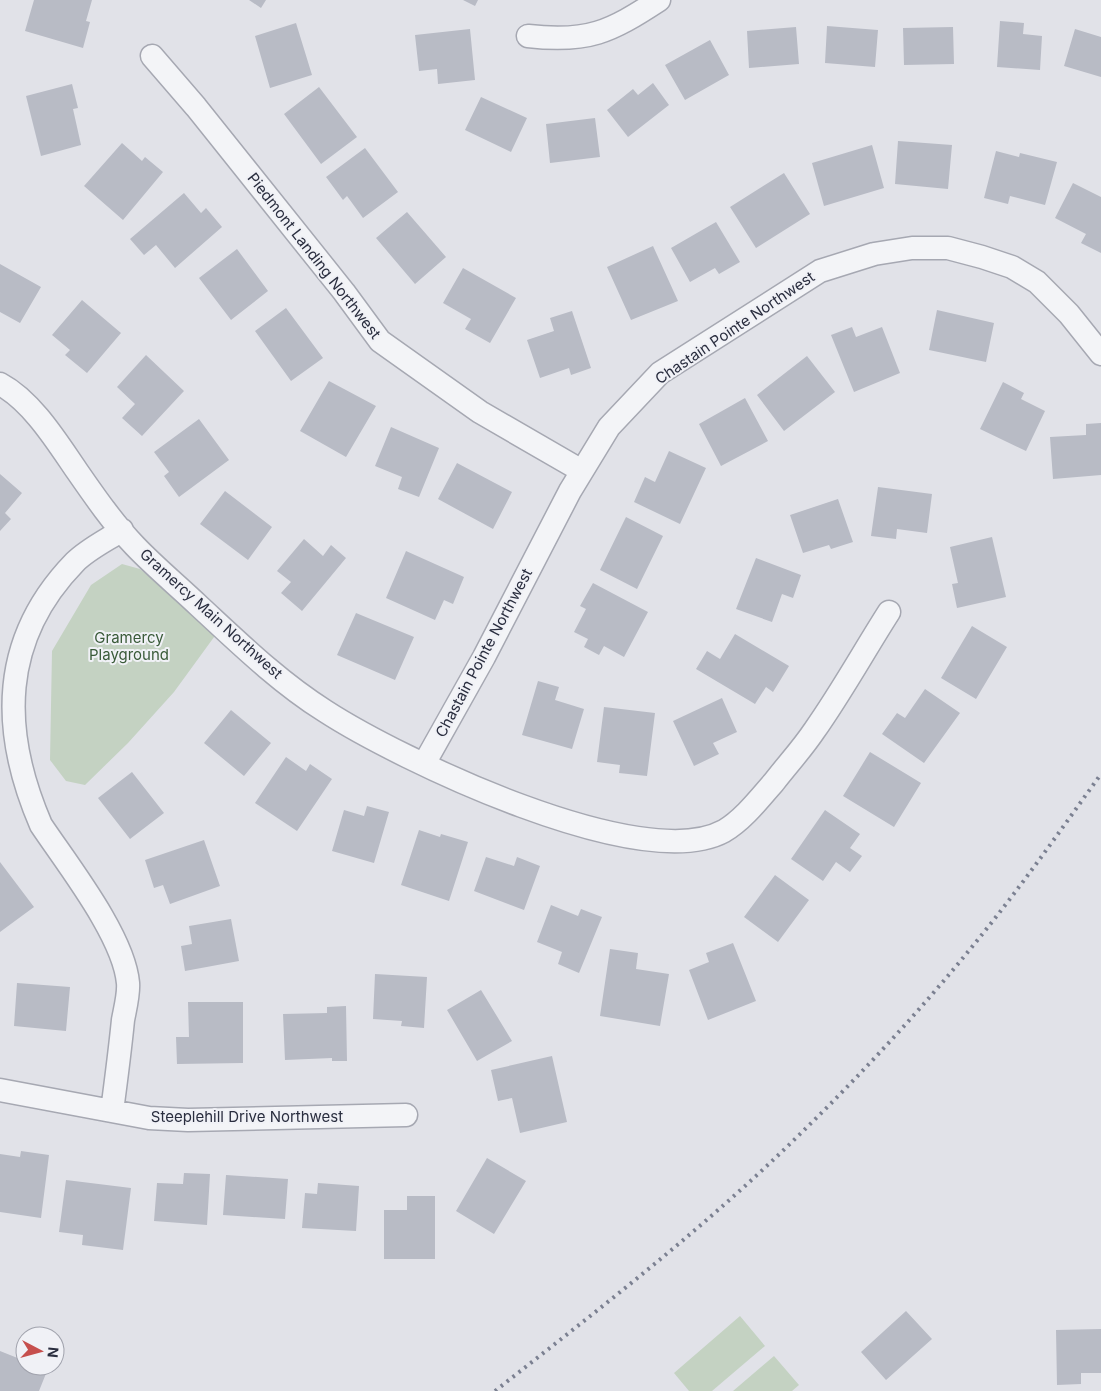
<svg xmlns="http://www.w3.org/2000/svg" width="1101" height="1391" font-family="Inter,sans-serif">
  <rect width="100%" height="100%" fill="#e1e2e8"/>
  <!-- green -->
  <path fill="#c4d2c2" d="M 122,564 L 140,569 L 217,633 L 174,692 L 128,743 L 85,785 L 66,781 L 50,760 L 52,651 L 91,585 Z
    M 740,1316 L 765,1346 L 712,1391 L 689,1391 L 674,1373 Z
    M 774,1356 L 799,1385 L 792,1391 L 733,1391 Z"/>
  <!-- building -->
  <path fill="#b8bbc5" d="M 34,0 L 92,0 L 86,21 L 90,22 L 83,48 L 25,31 Z
    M 249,0 L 266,0 L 261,8 Z
    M 463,0 L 478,0 L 475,6 Z
    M 1000,21 L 1024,23 L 1023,34 L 1042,36 L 1040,70 L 997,67 Z
    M 296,23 L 312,75 L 270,88 L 255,36 Z
    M 827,26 L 878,30 L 875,67 L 825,63 Z
    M 796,27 L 799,64 L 749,68 L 747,31 Z
    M 953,27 L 954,64 L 904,65 L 903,28 Z
    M 470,29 L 475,80 L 438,84 L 437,69 L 419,71 L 415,35 Z
    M 1075,29 L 1101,37 L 1101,77 L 1064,66 Z
    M 710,40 L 729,75 L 685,100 L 665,65 Z
    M 653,83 L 669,105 L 628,137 L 607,110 L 633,89 L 638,95 Z
    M 72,84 L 78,108 L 73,109 L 81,145 L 41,156 L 26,96 Z
    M 319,87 L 357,137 L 321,164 L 284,114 Z
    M 481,97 L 527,118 L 511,152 L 465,130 Z
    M 595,118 L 600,157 L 550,163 L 546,124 Z
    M 898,141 L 952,145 L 948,189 L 895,184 Z
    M 122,143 L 142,161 L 145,157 L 163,172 L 123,220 L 84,186 Z
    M 872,145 L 884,188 L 824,206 L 812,163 Z
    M 365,148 L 398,192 L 363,218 L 347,196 L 343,200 L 326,177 Z
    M 996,151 L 1019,157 L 1020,153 L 1057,162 L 1045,205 L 1010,196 L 1008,204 L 984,198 Z
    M 784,173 L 810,214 L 756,248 L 730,207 Z
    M 1073,183 L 1101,197 L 1101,253 L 1081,243 L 1086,234 L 1055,218 Z
    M 184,193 L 201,213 L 206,208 L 222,227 L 175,268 L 156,245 L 144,255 L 130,239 Z
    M 407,212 L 446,257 L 415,284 L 376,238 Z
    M 716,222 L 740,262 L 719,274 L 715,268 L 690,282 L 671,248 Z
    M 653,246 L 678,301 L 631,320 L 607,267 Z
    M 237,249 L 268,291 L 231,320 L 199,278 Z
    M 0,264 L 41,287 L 20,323 L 0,312 Z
    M 463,268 L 516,298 L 490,343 L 465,329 L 471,319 L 443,303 Z
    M 82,300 L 121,333 L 87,373 L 65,355 L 70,350 L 52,335 Z
    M 286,308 L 323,358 L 291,381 L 255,331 Z
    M 937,310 L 994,323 L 986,362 L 929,350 Z
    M 572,311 L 591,368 L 571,375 L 569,368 L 540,378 L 527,340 L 554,331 L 550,318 Z
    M 852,327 L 856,337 L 882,327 L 900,373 L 854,392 L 831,335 Z
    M 146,355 L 184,391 L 142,436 L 122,418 L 135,404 L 117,387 Z
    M 807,356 L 835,392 L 784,431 L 757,395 Z
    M 329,381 L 376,406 L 346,457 L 300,431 Z
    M 1003,382 L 1024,393 L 1021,399 L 1045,411 L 1026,451 L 980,429 Z
    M 745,398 L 768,441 L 721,466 L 699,424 Z
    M 199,419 L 229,460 L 179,497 L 164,476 L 169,472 L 154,452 Z
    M 1101,423 L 1101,475 L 1053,479 L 1050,437 L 1086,435 L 1086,424 Z
    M 391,427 L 439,448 L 419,497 L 398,489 L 402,477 L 375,466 Z
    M 669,451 L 706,468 L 680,524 L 634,502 L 645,477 L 655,482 Z
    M 457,463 L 512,492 L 493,529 L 438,499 Z
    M 0,474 L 22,493 L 5,513 L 11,519 L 0,531 Z
    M 878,487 L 932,494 L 927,533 L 897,529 L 896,539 L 871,536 Z
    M 225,491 L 272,527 L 248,560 L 200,524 Z
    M 838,499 L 853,542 L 831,549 L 829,545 L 803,553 L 790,515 Z
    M 626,517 L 663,536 L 637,589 L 600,570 Z
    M 992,537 L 1006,597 L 957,608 L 952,584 L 958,583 L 950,547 Z
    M 304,539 L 323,556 L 331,545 L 346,558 L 302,611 L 281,593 L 291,582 L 277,571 Z
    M 406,551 L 464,577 L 453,604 L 444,600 L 435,620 L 386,598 Z
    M 756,558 L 801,575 L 793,598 L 782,594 L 772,622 L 736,609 Z
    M 593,583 L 648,612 L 624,657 L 604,646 L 599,655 L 584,647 L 588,639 L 574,632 L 586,609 L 580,606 Z
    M 356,613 L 414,637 L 395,680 L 337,655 Z
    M 972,626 L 1007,647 L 976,699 L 941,678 Z
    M 735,634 L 789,666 L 773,692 L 766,687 L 755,704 L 696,669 L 707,651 L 720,659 Z
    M 538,681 L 559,687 L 555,700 L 584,709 L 572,749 L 522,735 Z
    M 925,689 L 960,713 L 924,763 L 882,734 L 897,713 L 905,718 Z
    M 722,698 L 737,732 L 713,743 L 719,754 L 694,766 L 673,721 Z
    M 604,707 L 655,713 L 647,776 L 619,773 L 620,765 L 597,762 Z
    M 231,710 L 271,743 L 244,776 L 204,743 Z
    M 870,752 L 921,783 L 894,827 L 843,796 Z
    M 286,757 L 306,771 L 310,764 L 332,779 L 297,831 L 255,803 Z
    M 132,772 L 164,813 L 130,839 L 98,798 Z
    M 367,806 L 389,812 L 374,863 L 332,851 L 344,810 L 364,816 Z
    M 825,810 L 860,834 L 850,848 L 862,856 L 850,872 L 836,862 L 823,881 L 791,859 Z
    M 419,830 L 440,837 L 441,834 L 468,842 L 449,901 L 401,885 Z
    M 204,840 L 220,886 L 170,904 L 163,885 L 154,888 L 145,860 Z
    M 486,857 L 514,866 L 517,857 L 540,866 L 524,910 L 474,891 Z
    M 0,862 L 34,907 L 0,932 Z
    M 775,875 L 809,900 L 778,942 L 744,917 Z
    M 551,905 L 578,916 L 581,909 L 602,917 L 579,973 L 558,964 L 562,952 L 537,942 Z
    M 231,919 L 239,961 L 185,971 L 181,946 L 192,944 L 189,926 Z
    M 733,943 L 756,1001 L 708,1020 L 689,970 L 709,962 L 706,953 Z
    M 610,949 L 638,953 L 636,969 L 669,974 L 660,1026 L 600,1016 Z
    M 375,974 L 427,977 L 424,1028 L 401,1026 L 402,1021 L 373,1019 Z
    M 17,983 L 70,987 L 66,1031 L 14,1026 Z
    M 481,990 L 512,1041 L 477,1061 L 447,1010 Z
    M 188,1002 L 243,1002 L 243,1063 L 177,1064 L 176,1037 L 189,1037 Z
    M 346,1006 L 347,1061 L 332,1061 L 332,1058 L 285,1060 L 283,1014 L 327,1013 L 327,1007 Z
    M 552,1056 L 567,1122 L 520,1133 L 512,1098 L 498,1101 L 491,1070 Z
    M 21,1151 L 49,1155 L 41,1218 L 0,1212 L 0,1154 L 20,1157 Z
    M 487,1158 L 526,1181 L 494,1234 L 456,1211 Z
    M 184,1173 L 210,1174 L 207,1225 L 154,1221 L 157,1183 L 183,1184 Z
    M 226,1175 L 288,1179 L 285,1219 L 223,1215 Z
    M 66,1180 L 131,1188 L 123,1250 L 82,1245 L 83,1235 L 59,1232 Z
    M 318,1183 L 359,1186 L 356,1231 L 302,1228 L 305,1193 L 317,1194 Z
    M 407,1196 L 435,1196 L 435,1259 L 384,1259 L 384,1210 L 407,1210 Z
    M 906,1311 L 932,1339 L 886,1380 L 861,1352 Z
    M 1101,1329 L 1101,1373 L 1081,1373 L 1081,1384 L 1057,1385 L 1056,1330 Z
    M 0,1351 L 25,1361 L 25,1366 L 36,1366 L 47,1371 L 39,1391 L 0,1391 Z"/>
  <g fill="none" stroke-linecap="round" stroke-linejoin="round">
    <defs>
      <path id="street" d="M 528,36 C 588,43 610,32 659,0
        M 152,56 L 196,107 L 344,292 L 380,341 L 480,412 L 582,471
        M 0,384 C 32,401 57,442 77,471 C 95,497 113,523 135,546 C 155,567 178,586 199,606 C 239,643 279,682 325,711 C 399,759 642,876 724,831 C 743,820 760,798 774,782 C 787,765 802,749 814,731 C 841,693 864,651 889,612
        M 424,764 L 484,657 L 570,491 L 609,427 L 660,373 L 820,271 L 874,254 L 912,248 L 948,248 L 982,257 L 1012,267 L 1037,282 L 1069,314 L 1101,354
        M 0,1090 L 149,1118 L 188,1120 L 406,1115
        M 112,1111 C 116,1081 120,1050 123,1020 C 125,1009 129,994 128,983 C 124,936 67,864 41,825 C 0,730 0,639 75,562 C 88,549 107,540 122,530"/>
    </defs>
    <!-- street casing -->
    <use href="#street" stroke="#a6a8b2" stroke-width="25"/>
    <!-- street -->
    <use href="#street" stroke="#f3f4f7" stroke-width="22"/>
    <!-- rail -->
    <path stroke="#7b8091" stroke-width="4" stroke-dasharray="2.5 5" stroke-linecap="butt" d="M 495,1391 C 598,1310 702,1230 796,1138 C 865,1071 932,998 992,922 C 1030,874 1065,824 1101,774"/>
  </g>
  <g text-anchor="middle" stroke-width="4" stroke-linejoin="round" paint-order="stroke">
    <!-- street labels -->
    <g font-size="15" fill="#2a2e3f" stroke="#f0f1f6">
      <text transform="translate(314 256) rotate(52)" y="5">Piedmont Landing Northwest</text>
      <text transform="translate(735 328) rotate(-34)" y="5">Chastain Pointe Northwest</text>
      <text transform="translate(211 614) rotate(42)" y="5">Gramercy Main Northwest</text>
      <text transform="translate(484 653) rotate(-62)" y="5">Chastain Pointe Northwest</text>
      <text x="247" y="1122">Steeplehill Drive Northwest</text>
    </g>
    <!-- park labels -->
    <g font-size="15" fill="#395a38" stroke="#f0f1f6">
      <text x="129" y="643">Gramercy<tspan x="129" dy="17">Playground</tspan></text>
    </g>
  </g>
  <!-- north arrow -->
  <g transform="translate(40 1351) rotate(96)"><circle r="24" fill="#f0f1f6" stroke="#a1a3ad"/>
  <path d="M0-4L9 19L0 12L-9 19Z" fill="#c64f4d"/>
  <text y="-8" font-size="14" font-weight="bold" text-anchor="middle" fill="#2a2e3f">N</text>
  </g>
</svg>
